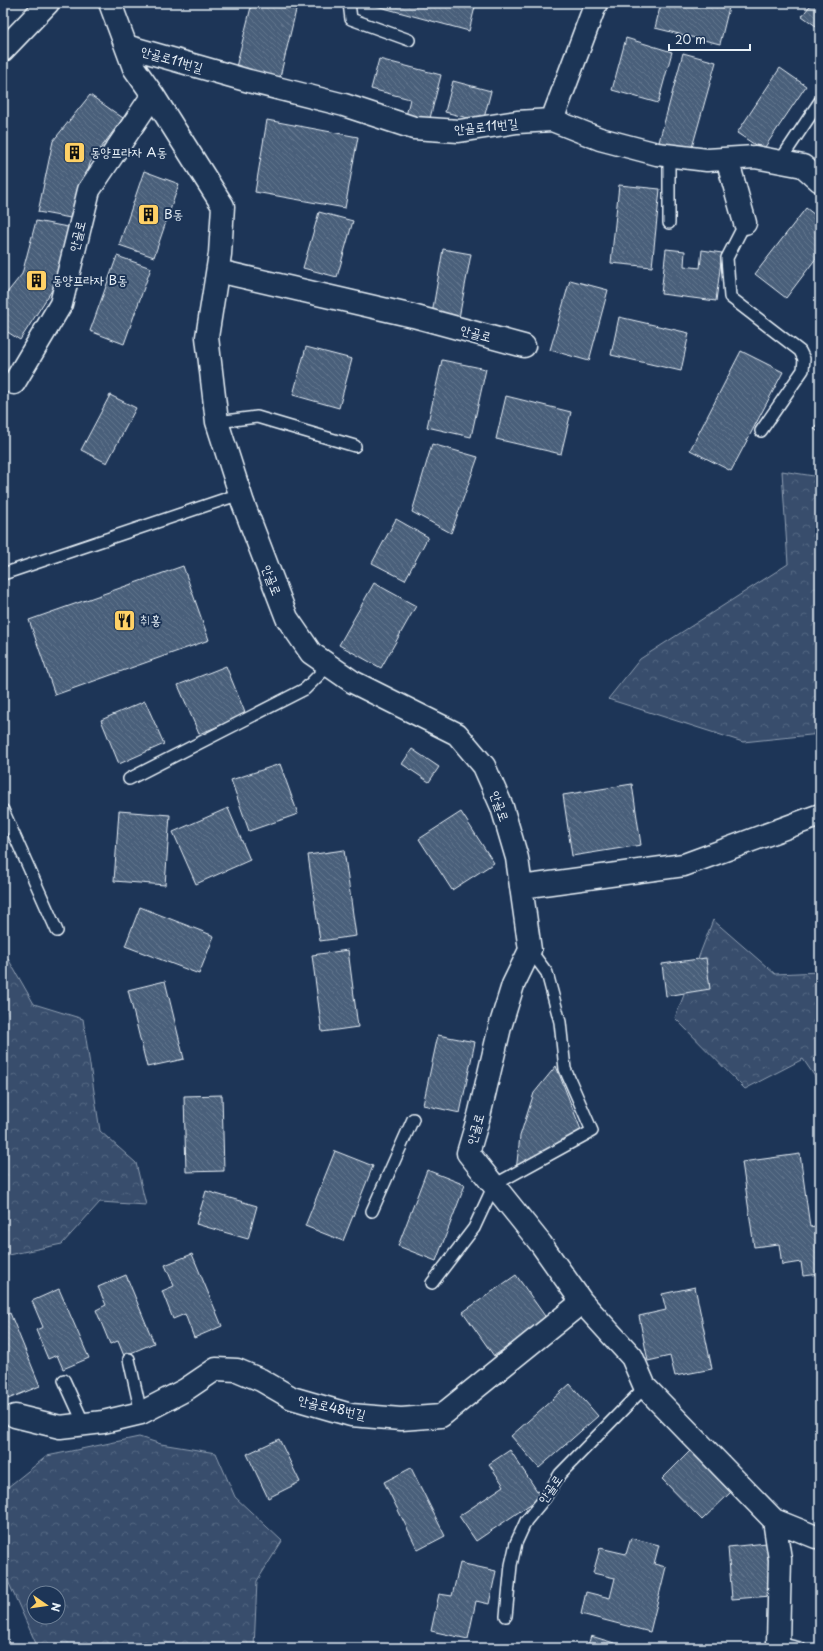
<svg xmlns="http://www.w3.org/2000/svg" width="823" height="1651" font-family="'Playpen Sans','Poor Story',sans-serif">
  <defs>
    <pattern id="forest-crowns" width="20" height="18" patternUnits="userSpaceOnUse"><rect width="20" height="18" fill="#374d6c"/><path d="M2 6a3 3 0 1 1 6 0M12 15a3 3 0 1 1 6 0" fill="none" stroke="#546782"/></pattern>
    <pattern id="building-back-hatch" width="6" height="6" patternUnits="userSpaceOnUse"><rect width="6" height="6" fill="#495e7a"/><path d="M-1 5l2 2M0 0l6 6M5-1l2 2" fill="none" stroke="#63768e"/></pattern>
  </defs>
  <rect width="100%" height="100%" fill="#1d3557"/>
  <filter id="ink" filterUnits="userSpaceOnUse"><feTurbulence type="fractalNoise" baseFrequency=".025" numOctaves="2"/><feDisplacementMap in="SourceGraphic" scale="8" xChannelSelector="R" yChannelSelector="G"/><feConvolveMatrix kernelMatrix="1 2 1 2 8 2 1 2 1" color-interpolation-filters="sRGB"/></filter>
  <g filter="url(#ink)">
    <!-- forest -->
    <path fill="url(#forest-crowns)" stroke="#909fb2" fill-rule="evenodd" d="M 782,471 L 820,477 L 820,734 L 743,742 L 608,699 L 640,659 L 788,564 Z
      M 713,920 L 775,974 L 820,972 L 820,1084 L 803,1059 L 745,1089 L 675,1018 Z
      M 3,950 L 34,1004 L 83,1019 L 100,1131 L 136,1163 L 146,1205 L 100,1202 L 62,1244 L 3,1256 Z
      M 139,1437 L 161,1444 L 216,1453 L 235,1497 L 282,1541 L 257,1581 L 254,1648 L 38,1648 L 3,1570 L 3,1491 L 47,1456 ZM 34,1593 L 58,1593 L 58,1617 L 34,1617 Z"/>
    <!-- building -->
    <path fill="url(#building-back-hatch)" stroke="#e8f1f8" d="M 252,3 L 286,3 L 297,6 L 280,77 L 236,67 Z
      M 365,3 L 476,3 L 469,31 Z
      M 661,3 L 730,3 L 720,44 L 655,28 Z
      M 812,3 L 820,3 L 820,29 L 802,16 Z
      M 626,38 L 672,52 L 658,103 L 612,90 Z
      M 683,53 L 716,62 L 691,151 L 659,142 Z
      M 379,59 L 441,75 L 429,122 L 406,116 L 410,99 L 371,89 Z
      M 780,68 L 806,86 L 763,150 L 737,133 Z
      M 453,81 L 491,91 L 483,122 L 445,112 Z
      M 90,95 L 123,118 L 90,163 L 76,219 L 38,212 L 53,141 Z
      M 267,120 L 358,137 L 345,208 L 255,192 Z
      M 144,171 L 179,184 L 154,257 L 119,245 Z
      M 619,185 L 660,189 L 652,267 L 611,263 Z
      M 806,208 L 820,219 L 820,253 L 786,298 L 755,274 Z
      M 319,212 L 353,221 L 337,277 L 303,268 Z
      M 36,221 L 73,228 L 54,287 L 20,340 L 3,329 L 3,298 L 22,274 Z
      M 443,249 L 471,254 L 459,318 L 432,314 Z
      M 666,249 L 685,251 L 684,266 L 700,268 L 702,250 L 722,253 L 716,301 L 661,294 Z
      M 117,256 L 151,268 L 124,344 L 90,331 Z
      M 570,280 L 608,290 L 589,361 L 550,350 Z
      M 619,317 L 689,333 L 681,371 L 611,355 Z
      M 306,347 L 352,359 L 339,408 L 293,395 Z
      M 741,351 L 783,372 L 731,471 L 690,450 Z
      M 442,360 L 486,369 L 471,437 L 427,427 Z
      M 110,395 L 136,408 L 107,463 L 81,450 Z
      M 506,396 L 571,412 L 561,454 L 496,439 Z
      M 820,420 L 820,433 L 814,429 Z
      M 432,444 L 478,457 L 451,533 L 412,512 Z
      M 396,519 L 428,537 L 405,580 L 372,563 Z
      M 183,566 L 209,640 L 55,695 L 29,620 Z
      M 374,583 L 416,606 L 381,668 L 339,645 Z
      M 226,666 L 246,715 L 199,734 L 178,685 Z
      M 145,701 L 164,744 L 119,764 L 101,720 Z
      M 412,749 L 439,767 L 429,782 L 402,764 Z
      M 280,764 L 298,814 L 249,831 L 231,780 Z
      M 632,784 L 641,845 L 572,856 L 563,795 Z
      M 228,808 L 250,860 L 196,884 L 173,832 Z
      M 119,811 L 170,815 L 165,885 L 114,881 Z
      M 461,812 L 494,863 L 452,890 L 419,839 Z
      M 344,850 L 356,936 L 320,941 L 308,855 Z
      M 140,907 L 214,936 L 199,974 L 125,946 Z
      M 348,950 L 358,1027 L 322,1032 L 312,955 Z
      M 706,958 L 710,989 L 666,996 L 662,964 Z
      M 165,981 L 184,1059 L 147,1067 L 128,990 Z
      M 438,1035 L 475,1042 L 460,1113 L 423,1105 Z
      M 556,1066 L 583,1135 L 516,1171 L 520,1136 L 534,1093 Z
      M 222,1095 L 224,1171 L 186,1172 L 184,1096 Z
      M 335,1151 L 373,1166 L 343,1241 L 305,1226 Z
      M 800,1154 L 810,1227 L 820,1225 L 820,1274 L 803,1276 L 801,1262 L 782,1265 L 779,1244 L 754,1247 L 742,1162 Z
      M 427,1170 L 465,1185 L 436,1261 L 398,1246 Z
      M 206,1191 L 257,1206 L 248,1239 L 196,1224 Z
      M 192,1254 L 222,1326 L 194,1338 L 185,1314 L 173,1319 L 162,1291 L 174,1286 L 165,1265 Z
      M 126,1275 L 154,1343 L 124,1356 L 118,1341 L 110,1344 L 96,1310 L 106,1305 L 98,1287 Z
      M 516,1275 L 547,1319 L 494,1356 L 463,1312 Z
      M 695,1287 L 712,1369 L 675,1376 L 670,1356 L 648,1361 L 639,1316 L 666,1310 L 662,1294 Z
      M 59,1289 L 89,1358 L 63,1369 L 57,1355 L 48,1359 L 36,1330 L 43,1327 L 32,1301 Z
      M 10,1313 L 40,1386 L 8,1399 L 3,1388 L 3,1316 Z
      M 570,1384 L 598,1416 L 539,1468 L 511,1436 Z
      M 279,1439 L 300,1482 L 268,1498 L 247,1454 Z
      M 510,1450 L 541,1497 L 476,1541 L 459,1516 L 504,1486 L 489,1464 Z
      M 691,1450 L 731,1492 L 702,1520 L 662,1479 Z
      M 411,1468 L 445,1536 L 418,1550 L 384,1482 Z
      M 631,1538 L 659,1545 L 654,1564 L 666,1567 L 650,1632 L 581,1614 L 586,1592 L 610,1598 L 615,1578 L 593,1573 L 600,1548 L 626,1554 Z
      M 767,1543 L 771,1596 L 732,1599 L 728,1547 Z
      M 460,1563 L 496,1571 L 489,1604 L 476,1601 L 468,1639 L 431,1631 L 439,1594 L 452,1596 Z
      M 591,1636 L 624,1646 L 624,1648 L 587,1648 Z"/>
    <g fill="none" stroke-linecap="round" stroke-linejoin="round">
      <defs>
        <path id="service" d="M 349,3 L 351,19 L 409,40
          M 669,155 L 669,223
          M 780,161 L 820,101
          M 745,223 L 727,258 L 730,297 L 800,351 L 804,359 L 803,370 L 761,431
          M 217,422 L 257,417 L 355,446
          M 3,574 L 240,494
          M 129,779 L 305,689 L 329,665
          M 3,810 L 57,931
          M 372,1211 L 413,1119
          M 432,1283 L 474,1228 L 494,1185 L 592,1131 L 565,1069 L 560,1022 L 547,973 L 530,950
          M 129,1359 L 141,1413
          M 64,1380 L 84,1424
          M 506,1616 L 511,1565 L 516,1543 L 526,1521 L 545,1498 L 560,1474 L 645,1387
          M 778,1643 L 800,1648"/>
        <path id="minor" d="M 110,3 L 134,68 L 153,95 L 223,206 L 220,254 L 207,337 L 217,422 L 243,503 L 287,618 L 311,653 L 353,682 L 457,734 L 484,766 L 502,807 L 517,858 L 530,950 L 513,985 L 500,1027 L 479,1116 L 468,1153 L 541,1244 L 582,1302 L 632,1357 L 645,1387 L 774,1520 L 816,1537 L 820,1537
          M 126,46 L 249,81 L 344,105 L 414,128 L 459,131 L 517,122 L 552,120 L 600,139 L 657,154 L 707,160 L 755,157 L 803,166 L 820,181
          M 3,50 L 48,3
          M 552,120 L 596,3
          M 727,159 L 745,223
          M 218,271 L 413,316 L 524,346
          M 14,383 L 61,304 L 89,190 L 153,95
          M 521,887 L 684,865 L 820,815
          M 15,1416 L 60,1427 L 103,1422 L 141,1413 L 185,1390 L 216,1369 L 237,1370 L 261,1380 L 292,1398 L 351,1415 L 401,1419 L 441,1416 L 582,1302
          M 774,1520 L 780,1559 L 778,1643"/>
      </defs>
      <!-- service casing -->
      <use href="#service" stroke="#e8f1f8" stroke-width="14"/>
      <!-- minor casing -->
      <use href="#minor" stroke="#e8f1f8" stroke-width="25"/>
      <!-- service -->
      <use href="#service" stroke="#1d3557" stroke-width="11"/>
      <!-- minor -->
      <use href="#minor" stroke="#1d3557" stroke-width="22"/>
    </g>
  </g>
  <!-- icons -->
  <defs>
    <symbol id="building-square" viewBox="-11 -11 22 22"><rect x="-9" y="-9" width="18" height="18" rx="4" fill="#ffd166" stroke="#1d3557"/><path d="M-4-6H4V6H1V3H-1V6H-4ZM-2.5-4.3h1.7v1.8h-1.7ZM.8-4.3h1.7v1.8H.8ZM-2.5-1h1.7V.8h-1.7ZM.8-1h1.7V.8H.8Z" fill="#111"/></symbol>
    <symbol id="restaurant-square" viewBox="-11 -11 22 22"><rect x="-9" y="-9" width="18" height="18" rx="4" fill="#ffd166" stroke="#1d3557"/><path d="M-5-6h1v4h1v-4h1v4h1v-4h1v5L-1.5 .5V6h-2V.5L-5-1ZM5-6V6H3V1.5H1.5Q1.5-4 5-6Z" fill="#111"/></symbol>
  </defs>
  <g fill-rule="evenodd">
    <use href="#building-square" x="62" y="140" width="25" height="25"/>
    <use href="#building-square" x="136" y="202" width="25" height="25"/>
    <use href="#building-square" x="24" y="268" width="25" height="25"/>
    <use href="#restaurant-square" x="112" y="608" width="25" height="25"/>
  </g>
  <g text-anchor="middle" stroke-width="4" stroke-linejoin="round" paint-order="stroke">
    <!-- street labels -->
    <g font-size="13" fill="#e8f1f8" stroke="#1d3557">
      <text transform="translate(172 59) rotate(16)" y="5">안골로11번길</text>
      <text transform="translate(486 126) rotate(-6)" y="5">안골로11번길</text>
      <text transform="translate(77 236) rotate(-76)" y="5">안골로</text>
      <text transform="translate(476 333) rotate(15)" y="5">안골로</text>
      <text transform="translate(272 580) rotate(69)" y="5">안골로</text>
      <text transform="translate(500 806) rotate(70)" y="5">안골로</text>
      <text transform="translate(475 1129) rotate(-74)" y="5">안골로</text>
      <text transform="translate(332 1407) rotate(13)" y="5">안골로48번길</text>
      <text transform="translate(550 1489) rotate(-55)" y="5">안골로</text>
    </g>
    <!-- poi labels -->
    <g font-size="13" fill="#e8f1f8" stroke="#1d3557" text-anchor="start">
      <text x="90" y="157">동양프라자 A동</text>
      <text x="164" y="219">B동</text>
      <text x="52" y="285">동양프라자 B동</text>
      <text x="140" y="625">취홍</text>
    </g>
  </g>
  <!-- margin -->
  <rect width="823" height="1651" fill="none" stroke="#1d3557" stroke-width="16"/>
  <rect x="8" y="8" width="807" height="1635" fill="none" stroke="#e8f1f8" stroke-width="1.5" filter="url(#ink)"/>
  <!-- north arrow -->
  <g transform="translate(46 1605) rotate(103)"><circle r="19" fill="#1d3557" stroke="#6e8097"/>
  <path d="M0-3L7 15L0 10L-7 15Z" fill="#ffd166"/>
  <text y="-6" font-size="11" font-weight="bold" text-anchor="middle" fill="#e8f1f8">N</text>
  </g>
  <!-- scale -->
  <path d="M669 44v6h81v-6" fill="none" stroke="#e8f1f8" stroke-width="2"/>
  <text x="675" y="44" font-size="12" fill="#e8f1f8" stroke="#1d3557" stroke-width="3" paint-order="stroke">20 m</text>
</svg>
